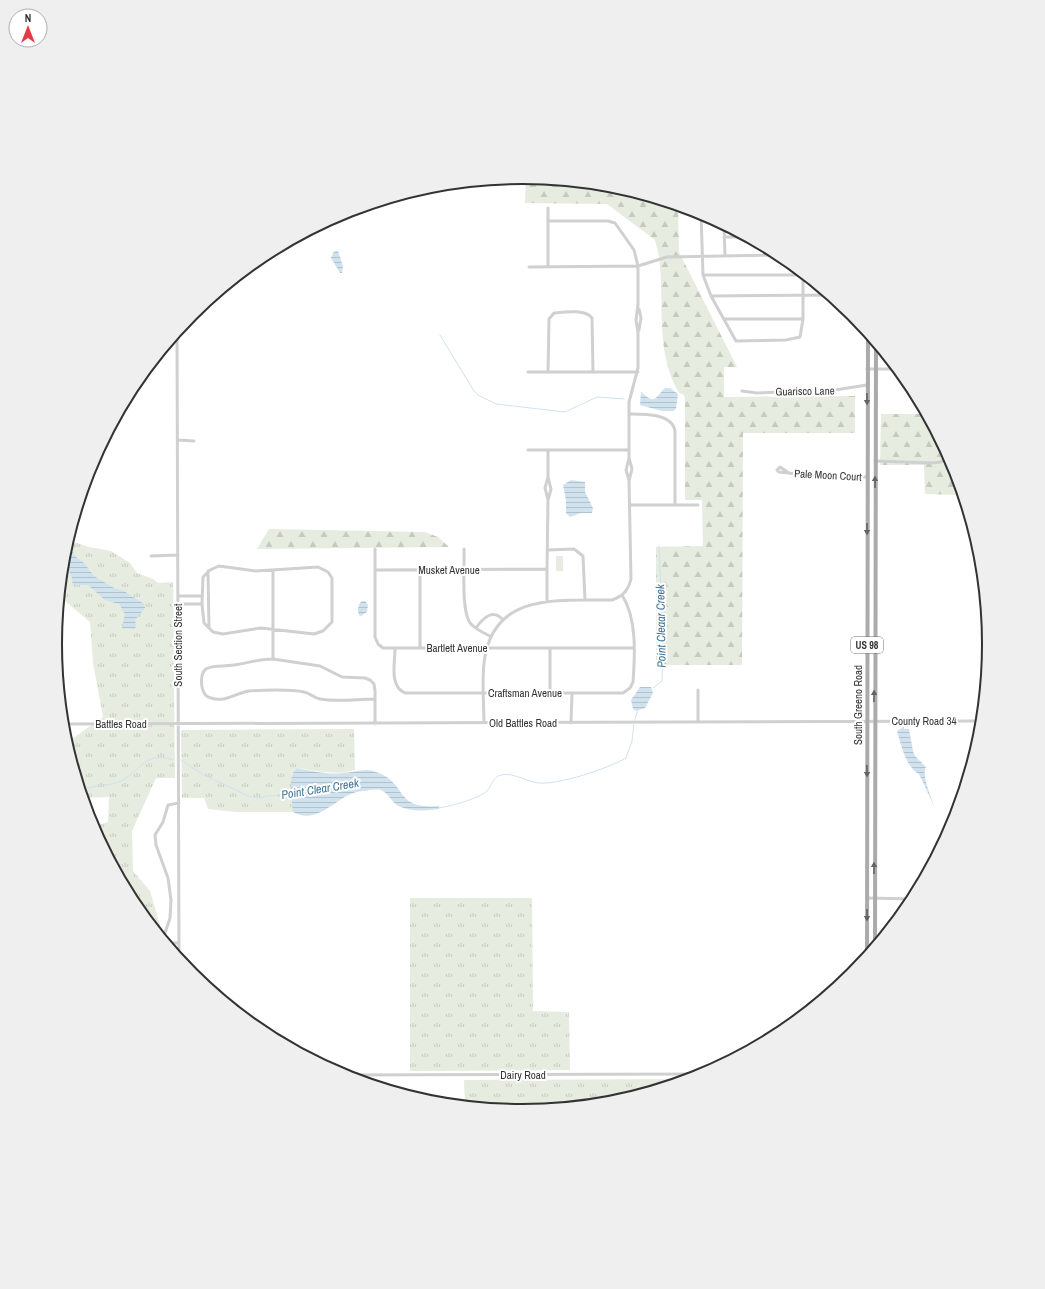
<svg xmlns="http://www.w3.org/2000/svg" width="1045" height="1289" font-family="'Archivo Narrow',sans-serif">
  <defs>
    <pattern id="grass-tufts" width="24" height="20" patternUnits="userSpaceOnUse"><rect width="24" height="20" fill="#e6ecdf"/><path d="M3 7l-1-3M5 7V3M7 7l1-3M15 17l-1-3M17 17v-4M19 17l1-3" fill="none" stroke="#c6cbc0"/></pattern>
    <pattern id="forest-firs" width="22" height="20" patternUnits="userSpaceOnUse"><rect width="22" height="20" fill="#e6ecdf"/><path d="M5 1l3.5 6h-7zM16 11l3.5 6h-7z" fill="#c6cbc0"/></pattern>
    <pattern id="water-rules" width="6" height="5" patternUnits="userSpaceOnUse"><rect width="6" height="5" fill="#cfe2ee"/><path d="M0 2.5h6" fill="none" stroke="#b2c2cd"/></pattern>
  </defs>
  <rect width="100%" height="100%" fill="#fff"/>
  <!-- grass -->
  <path fill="url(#grass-tufts)" d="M 68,540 L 89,547 L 111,551 L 130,563 L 137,573 L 153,579 L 158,583 L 173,582 L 175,778 L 156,778 L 132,831 L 133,871 L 150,891 L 161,928 L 159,935 L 134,904 L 99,838 L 98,825 L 108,822 L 109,797 L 83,798 L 66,743 L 103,717 L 93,663 L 90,622 L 60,597 L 64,553 Z
    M 354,729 L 355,770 C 336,776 317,771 297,768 L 292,775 L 293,812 L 236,812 L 208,809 L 204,798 L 182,798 L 181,730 Z
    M 410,898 L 532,898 L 533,1011 L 569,1012 L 570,1070 L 410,1071 Z
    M 692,1079 L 613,1103 L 522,1112 L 465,1106 L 464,1080 Z"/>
  <!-- forest -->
  <path fill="url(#forest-firs)" d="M 526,177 L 614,186 L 678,206 L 679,252 L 737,367 L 724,367 L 724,397 L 855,396 L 855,433 L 743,433 L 742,665 L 656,665 L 656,547 L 703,546 L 702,500 L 685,500 L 685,398 L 684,395 L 679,393 C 656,353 664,311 660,267 C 660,258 657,249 655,240 L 607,204 L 525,203 Z
    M 881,414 L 927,414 L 954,466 L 963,495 L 925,494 L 924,465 L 880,465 Z
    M 269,529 L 425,532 L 438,537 L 449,547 L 257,549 Z"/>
  <!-- pitch -->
  <path fill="#e6ecdf" d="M 556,556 L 563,556 L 563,571 L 556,571 Z
    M 644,1085 L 673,1085 L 644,1094 Z"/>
  <!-- water -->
  <path fill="url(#water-rules)" d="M 335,251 L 338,251 L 343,266 L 342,273 L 340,273 L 331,258 L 333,253 Z
    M 665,388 L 670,388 L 678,394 L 676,409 L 673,411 L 662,411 L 640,405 L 641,392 C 656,406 655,397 665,388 Z
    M 571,480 L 585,482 L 585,492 L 593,508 L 592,513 L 581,513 L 570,517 L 566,513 L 566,500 L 563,485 Z
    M 67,544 L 77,558 L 84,563 L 94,576 L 114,588 L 124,591 L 144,604 L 145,608 L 135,620 L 136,626 L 135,629 L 122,628 L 125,614 L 119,604 L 105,600 L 88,585 L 73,585 C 72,581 72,578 71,575 C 67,566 64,555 67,544 Z
    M 362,601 L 365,601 L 368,605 L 367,612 L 361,616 L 359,615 C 357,610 358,604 362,601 Z
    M 640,687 L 651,687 L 653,693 L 645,708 L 636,711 L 633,709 L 631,700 Z
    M 904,727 L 904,729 L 909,729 L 913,751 L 915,756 L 926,767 C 921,776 932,799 935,808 L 919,774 C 906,768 901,744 897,731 Z
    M 297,768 C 312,771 328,775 343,773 C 353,773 363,768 373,771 C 409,781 392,810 439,806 L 439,809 C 427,811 408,812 397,805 C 391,801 388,793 381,790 C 377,788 368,791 363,791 C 338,792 320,827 293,812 C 292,800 287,775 297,768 Z"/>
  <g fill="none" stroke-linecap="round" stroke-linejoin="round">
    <!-- stream -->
    <path stroke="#cfe2ee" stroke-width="1" d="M 440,335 L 474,391 L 478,395 L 496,404 L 565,412 L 597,397 L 624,399
      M 653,688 L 662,681 L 663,636 L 659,546
      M 635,719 L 638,710
      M 181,760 L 202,774 L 248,796 L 259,798 L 267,796 L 293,795
      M 81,791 C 93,784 109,787 121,781 C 141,771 145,750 173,760
      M 438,808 C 449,807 480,798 487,791 C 492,785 493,777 501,775 C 513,772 527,782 539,783 C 559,785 609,768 626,758 L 632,741 L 634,724"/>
    <!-- minor -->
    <path stroke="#d0d0d0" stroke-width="3" d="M 548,208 L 548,267
      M 701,213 L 703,275 L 711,296 L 736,341 L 786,340 L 800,337
      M 701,219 L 713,219
      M 724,225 L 725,256
      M 724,237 L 747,237
      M 529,267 L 638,266 L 634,250 L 615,223 L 608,221 L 548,221
      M 703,275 L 803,275
      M 711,296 L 830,295
      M 826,297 L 833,297
      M 725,319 L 803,319
      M 639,330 L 641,318 L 639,309
      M 177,332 L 179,959
      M 800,337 L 803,319 L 803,273
      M 867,369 L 898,369
      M 528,372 L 638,372
      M 548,372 L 549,319 L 554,313 C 565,312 585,309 592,318 L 593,372
      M 742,391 L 757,393 L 835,390 L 867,385
      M 629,414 C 643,414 672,413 675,431 L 675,505
      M 178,440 L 194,441
      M 528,450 L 629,450
      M 548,450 L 548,477
      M 875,461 L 932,463 L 941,462 L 949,456
      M 780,467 L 789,473 L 779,472 L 777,470 Z
      M 789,473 L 800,475 L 867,477
      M 629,480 L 626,470 L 629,458 L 629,402 L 638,368 L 638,332 L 636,320 L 638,304 L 638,266 L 667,257 L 782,255
      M 630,505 L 698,505
      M 375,549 L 375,637 L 378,644 L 383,648 L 633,648
      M 464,549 C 465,566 460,614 472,625 C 477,630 484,633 490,636
      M 548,550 L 574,549 L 583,556 L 585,600
      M 151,556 L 178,555
      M 547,569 L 547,600
      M 375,570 L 547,569 L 548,500 L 545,488 L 548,477 L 551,489 L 548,500
      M 420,570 L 420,648
      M 208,571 L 209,628
      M 273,571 L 273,659 L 320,666 L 342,677 L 365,678 L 370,680 L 374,684 L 375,691 L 375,724
      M 178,596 L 202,596
      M 178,604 L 202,604 L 204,623 L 213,632 L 223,634 L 261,628 L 314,634 L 323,631 L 332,622 L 332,578 L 328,572 L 318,567 L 256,571 L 219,566 L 210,570 L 203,577 L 202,604
      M 476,628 C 483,618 493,608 503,620
      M 395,649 C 395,663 389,686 405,693 L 623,693 L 630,688 L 633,682 C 635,655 637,618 622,595
      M 273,659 C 258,659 249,663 234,665 C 218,668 198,660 202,687 C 203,692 205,697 211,698 C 225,703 235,693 249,691 C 261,690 292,689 304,692 C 310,693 314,698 320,699 C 338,702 357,699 375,699
      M 698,690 L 698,722
      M 550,693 L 550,648
      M 484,723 C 484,702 481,677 485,656 C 497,591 562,601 612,600 C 623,596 628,591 631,579 L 629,481 L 632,469 L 629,458
      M 571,723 L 572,693
      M 63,724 L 982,721
      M 867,898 L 914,899
      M 163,939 L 170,918 L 171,900 L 168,878 L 156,845 L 155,835 L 163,822 L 168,805 L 179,803
      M 165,943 L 179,943
      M 340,1075 L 705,1074"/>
    <!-- major -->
    <path stroke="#ababab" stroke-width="4" d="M 875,949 L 876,342
      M 867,958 L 868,332"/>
  </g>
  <!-- one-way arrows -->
  <defs><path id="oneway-solid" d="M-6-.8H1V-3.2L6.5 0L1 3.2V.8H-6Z"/></defs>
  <g fill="#636363">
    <use href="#oneway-solid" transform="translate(867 399) rotate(90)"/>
    <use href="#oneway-solid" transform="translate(875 482) rotate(-90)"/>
    <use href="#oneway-solid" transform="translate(867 529) rotate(90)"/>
    <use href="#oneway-solid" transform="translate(874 696) rotate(-89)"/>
    <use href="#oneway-solid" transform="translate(867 771) rotate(89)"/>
    <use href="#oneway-solid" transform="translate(874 868) rotate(-90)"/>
    <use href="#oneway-solid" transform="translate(867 915) rotate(90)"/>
  </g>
  <g text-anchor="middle" stroke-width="4" stroke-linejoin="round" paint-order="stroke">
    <!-- shield labels -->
    <rect fill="#fff" stroke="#707070" stroke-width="1" x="851" y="637" width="32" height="16" rx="3"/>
    <g font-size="10" font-weight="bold" fill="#333">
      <text x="867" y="649">US 98</text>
    </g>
    <!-- street labels -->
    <g font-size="11" fill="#333" stroke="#fff">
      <text transform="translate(805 391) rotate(-1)" y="4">Guarisco Lane</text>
      <text transform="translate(828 475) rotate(3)" y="4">Pale Moon Court</text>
      <text x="449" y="574">Musket Avenue</text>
      <text transform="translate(178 645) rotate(-90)" y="4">South Section Street</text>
      <text x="457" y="652">Bartlett Avenue</text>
      <text x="525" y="697">Craftsman Avenue</text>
      <text transform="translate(858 705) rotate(-90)" y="4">South Greeno Road</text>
      <text x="924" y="725">County Road 34</text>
      <text x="523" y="727">Old Battles Road</text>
      <text x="121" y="728">Battles Road</text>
      <text x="523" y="1079">Dairy Road</text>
    </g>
    <!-- water labels -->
    <g font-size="12" font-style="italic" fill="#3f7597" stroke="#fff">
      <text transform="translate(661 626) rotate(-91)" y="4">Point Cleaar Creek</text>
      <text transform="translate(320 789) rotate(-9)" y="4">Point Clear Creek</text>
    </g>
  </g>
  <!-- crop -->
  <path d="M0 0H1045V1289H0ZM62 644a460 460 0 1 1 920 0a460 460 0 1 1-920 0Z" fill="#efefef" fill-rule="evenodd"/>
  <path fill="none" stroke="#333" stroke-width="2" d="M62 644a460 460 0 1 1 920 0a460 460 0 1 1-920 0Z"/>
  <!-- north arrow -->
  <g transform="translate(28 28)"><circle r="19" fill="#ffffff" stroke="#adadad"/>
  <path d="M0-3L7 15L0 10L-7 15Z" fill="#e63946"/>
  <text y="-6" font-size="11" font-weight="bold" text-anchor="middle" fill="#333333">N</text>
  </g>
</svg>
